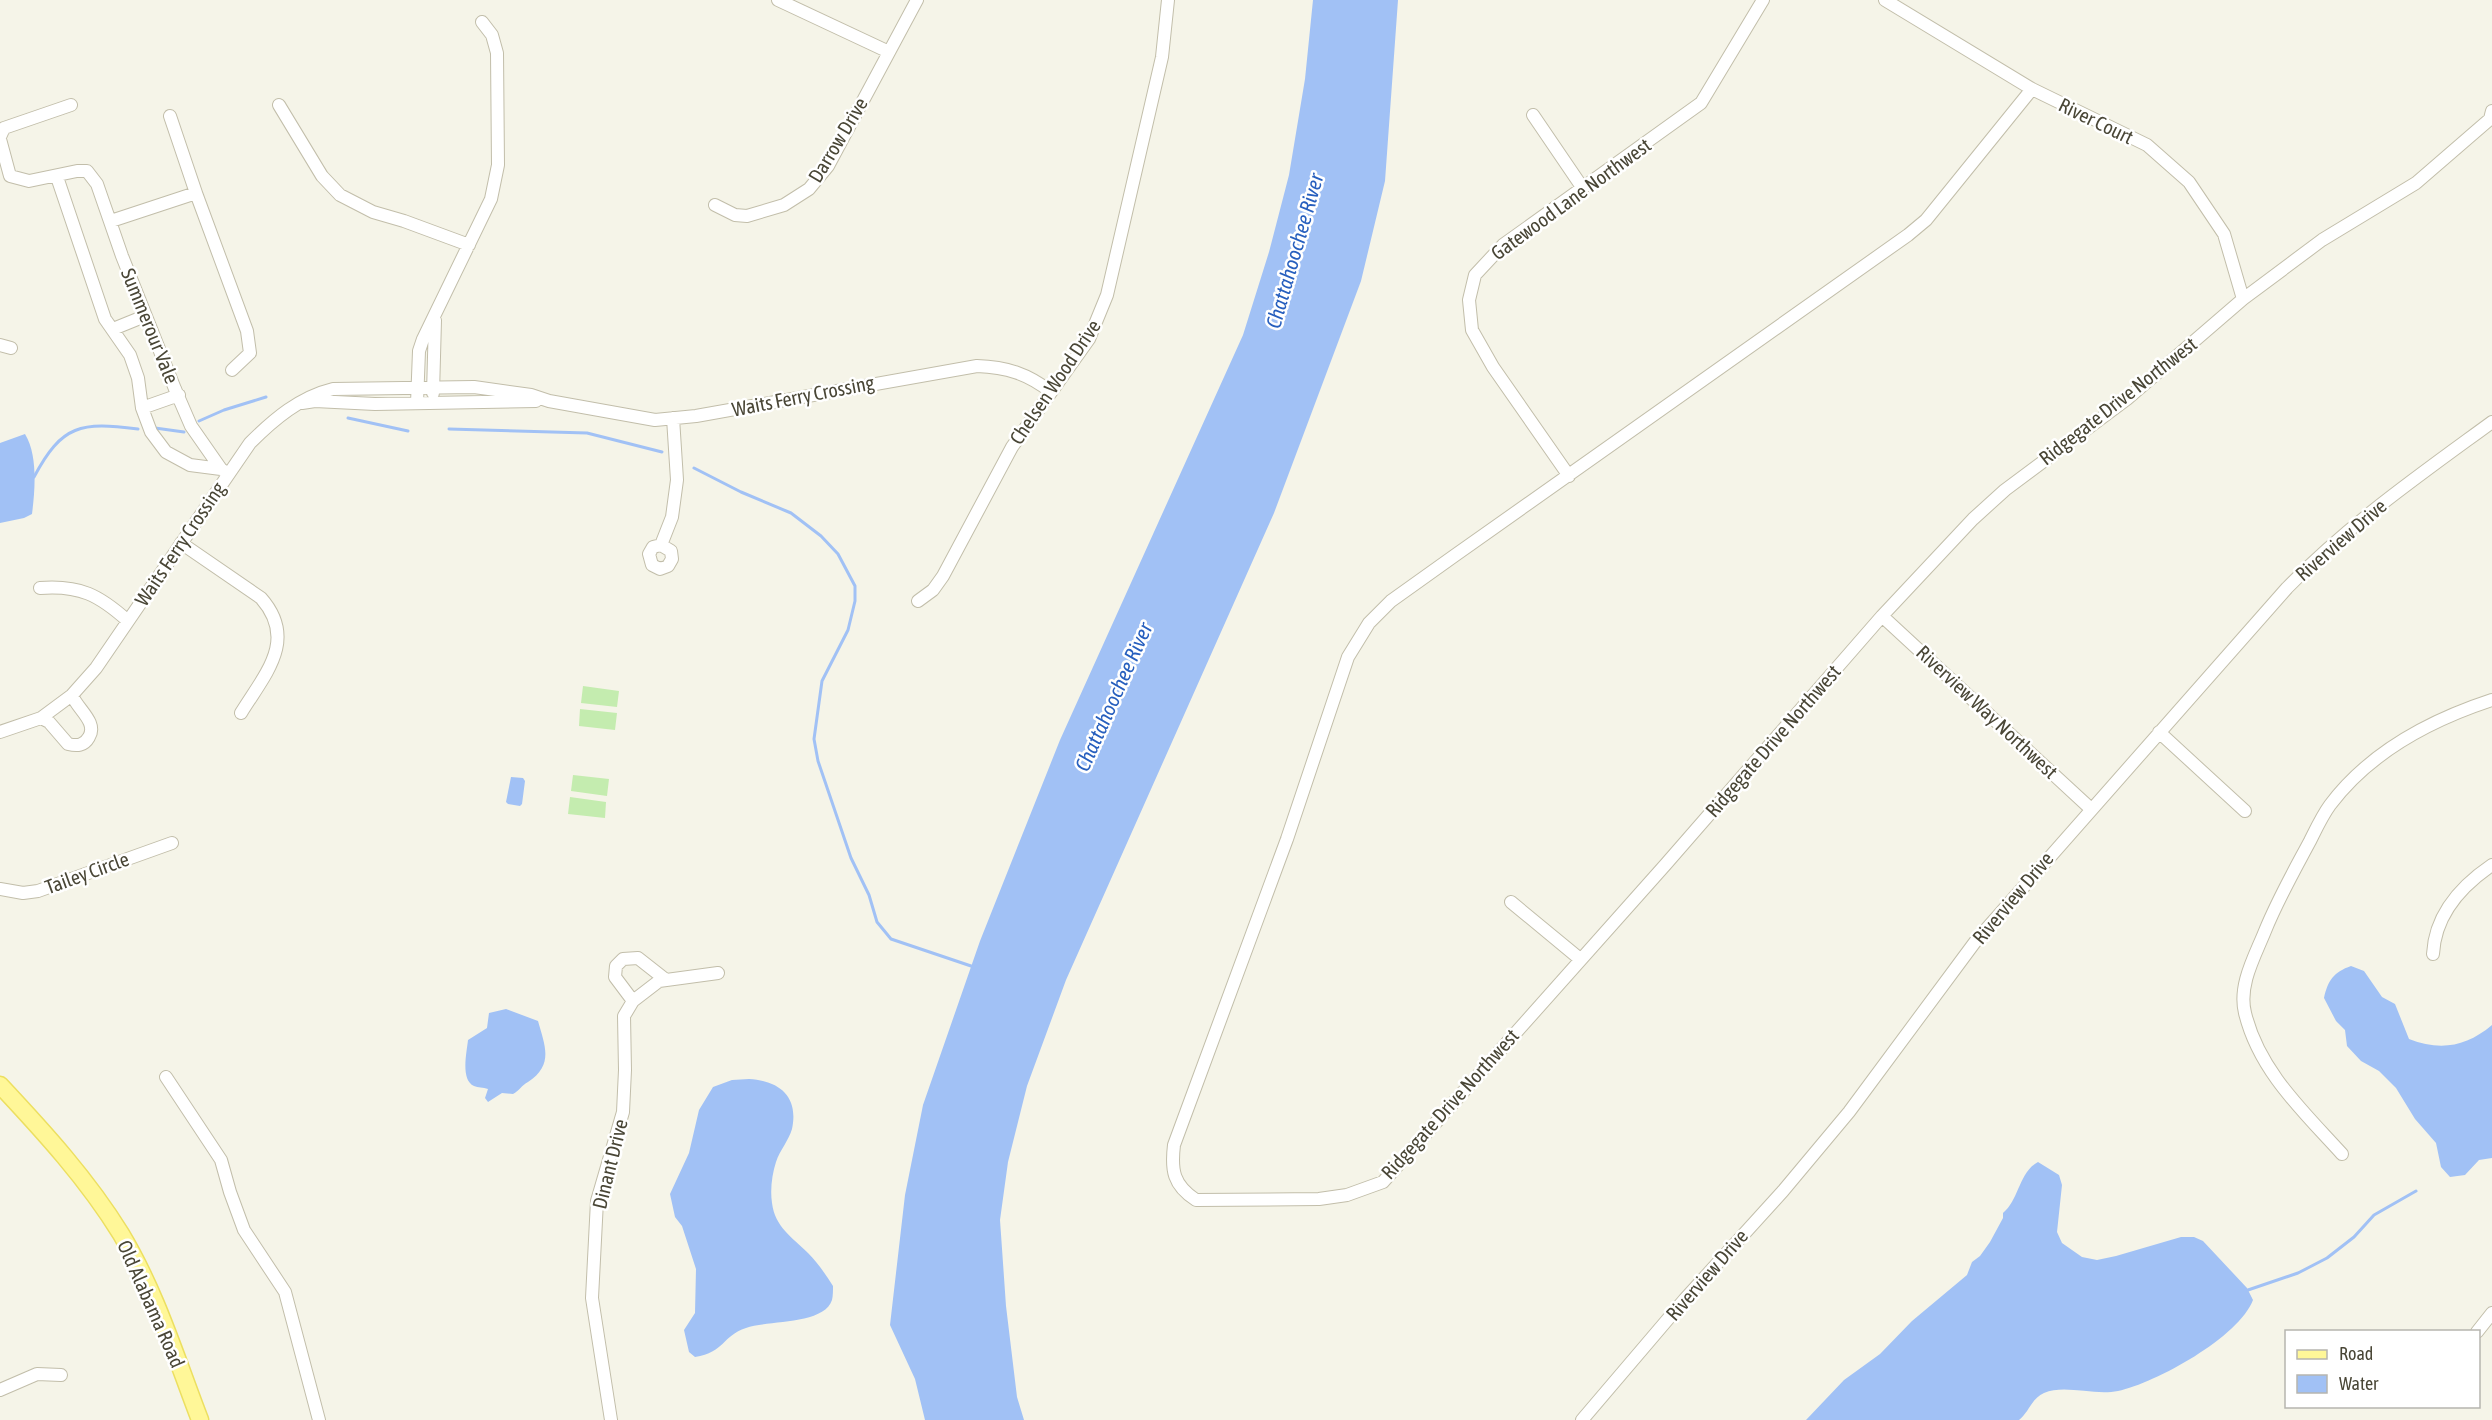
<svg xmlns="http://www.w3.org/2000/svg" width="2492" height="1420" font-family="'Asap Condensed',sans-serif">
  <rect width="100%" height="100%" fill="#f5f4e8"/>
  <!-- green -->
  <path fill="#c4ecaf" d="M 583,686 L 619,691 L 617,707 L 581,703 Z
    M 580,709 L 617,713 L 615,730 L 579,726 Z
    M 573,775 L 609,779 L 607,796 L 571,791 Z
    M 570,797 L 606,802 L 605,818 L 568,814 Z"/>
  <!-- water -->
  <path fill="#a1c1f5" d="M 1313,0 L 1398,0 L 1385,181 L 1361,281 L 1274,513 L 1066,980 L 1027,1086 L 1008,1162 L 1000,1220 L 1006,1306 L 1017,1397 L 1024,1420 L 925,1420 L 915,1379 L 890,1325 L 905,1195 L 923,1105 L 980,941 L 1060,740 L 1243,335 L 1269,252 L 1289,175 L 1305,79 Z
    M 25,434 C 38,455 35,490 32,514 L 24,518 L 0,523 L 0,443 Z
    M 511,777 L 523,778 L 525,781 L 522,804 L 520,806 L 508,804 L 506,802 Z
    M 2351,966 L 2364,971 L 2382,997 L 2395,1004 L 2409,1039 C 2440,1051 2466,1047 2492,1025 L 2492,1158 L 2479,1160 L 2465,1175 L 2450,1177 L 2441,1167 L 2436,1143 L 2415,1119 L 2396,1088 L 2379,1071 L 2361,1061 L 2347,1046 L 2345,1030 L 2336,1021 L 2324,998 C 2328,980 2334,972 2351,966 Z
    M 506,1009 L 538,1021 C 545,1046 554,1065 528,1082 C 522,1085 519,1091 513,1094 L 502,1093 L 488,1102 L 485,1098 L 488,1089 C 483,1087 478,1088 474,1086 C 460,1080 467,1051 468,1040 L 487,1028 L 489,1013 Z
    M 749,1079 C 779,1081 799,1096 792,1129 C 789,1140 780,1150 776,1162 C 772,1174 770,1190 772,1203 C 775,1227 792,1237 808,1253 C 818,1263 826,1275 833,1286 C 833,1290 833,1296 832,1300 C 824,1325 768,1320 746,1328 C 722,1336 725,1352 695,1357 L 689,1352 L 684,1330 L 695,1313 L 696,1269 L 682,1226 L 675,1217 L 670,1194 L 689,1153 L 699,1110 L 713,1087 L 732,1080 Z
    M 2038,1162 L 2059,1175 L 2062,1185 L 2057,1232 L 2062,1243 L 2082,1257 L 2097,1260 L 2116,1256 L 2181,1237 L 2194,1237 L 2203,1241 L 2247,1288 L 2253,1300 C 2239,1337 2156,1383 2118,1391 C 2094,1396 2065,1384 2044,1393 C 2032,1398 2029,1412 2019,1420 L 1806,1420 L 1844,1380 L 1880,1354 L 1912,1321 L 1967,1275 L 1972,1262 L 1980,1256 L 1990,1242 L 2003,1218 L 2003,1213 C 2019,1200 2019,1172 2038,1162 Z"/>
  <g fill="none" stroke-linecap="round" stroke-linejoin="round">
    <!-- stream -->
    <path stroke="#a1c1f5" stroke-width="3" d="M 348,418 L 408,431
      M 199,421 L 224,410 L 266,397
      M 155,428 L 184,432
      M 449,429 L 587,433 L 662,452
      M 694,468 L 741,492 L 791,513 L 821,536 L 838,554 L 855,586 L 855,601 L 848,630 L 822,681 L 814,739 L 818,761 L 851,858 L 869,895 L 877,922 L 891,939 L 974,967
      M 34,477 C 62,424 81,422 138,429
      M 2248,1290 L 2298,1273 L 2327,1258 L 2354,1237 L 2374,1215 L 2416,1191"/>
    <defs>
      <path id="minor" d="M 778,0 L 889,52
        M 1885,0 L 2032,89 L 2147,145 L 2189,182 L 2224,234 L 2243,299
        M 2032,89 L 1926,220 L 1908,235 L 1454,556 L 1391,601 L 1369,623 L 1348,657 L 1287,839 L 1174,1145 C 1171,1170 1173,1185 1196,1200 L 1319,1199 L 1347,1195 L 1383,1182 L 1666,864 L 1882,616 L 1973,519 L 2005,490 L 2127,399 L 2243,299 L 2322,240 L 2416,183 L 2490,119 L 2492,111
        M 279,105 L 322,176 L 340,195 L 373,212 L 404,221 L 469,245
        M 1533,115 L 1582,187
        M 0,137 L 4,128 L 71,105
        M 0,139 L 10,176 L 29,181 L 77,171 L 87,171 L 97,184 L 122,256 L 175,389 L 191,426 L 221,469 L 227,473
        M 57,177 L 105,319 L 130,355 L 138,378 L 142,408 L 151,432 L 166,452 L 190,465 L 221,469
        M 196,193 L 247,331 L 250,353 L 232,370
        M 715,205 L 735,215 L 747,216 L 784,205 L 809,189 L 828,166 L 917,0
        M 111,221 L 196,193 L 170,116
        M 113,329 L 145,316
        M 0,345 L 11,348
        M 433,393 L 435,320
        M 302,403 L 315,401 L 375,404 L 536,401
        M 417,403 L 419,351 L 423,339 L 491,199 L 498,165 L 497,53 L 492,35 L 482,22
        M 142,408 L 179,395
        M 1569,476 L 1493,367 L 1472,330 L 1469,300 L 1475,275 L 1503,245 L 1701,103 L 1763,0
        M 181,543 L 261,598 C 298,640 265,674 241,713
        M 661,545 L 671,551 L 672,559 L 668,566 L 660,569 L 652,565 L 649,554 L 653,547 L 661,545 L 672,517 L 677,480 L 673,418
        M 40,588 C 80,585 99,595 128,621
        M 918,601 L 933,590 L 943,576 L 1012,447 L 1089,339 L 1107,295 L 1162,57 L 1168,0
        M 1882,616 L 2091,809
        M 41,718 L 49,722 L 68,744 C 77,746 84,746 89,737 C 98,722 77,709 72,695
        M 0,732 L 41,718 L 72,695 L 96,668 L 250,443 C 274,419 300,397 333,389 L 474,387 L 531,395 L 549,401 L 655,420 L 696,416 L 977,366 C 1007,367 1028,374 1051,392
        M 2159,732 L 2245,811
        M 0,889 L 23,893 L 38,891 L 172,843
        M 1511,902 L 1580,959
        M 2433,954 C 2435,915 2461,886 2492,865
        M 633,1001 L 615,977 L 616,966 L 623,959 L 638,958 L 666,980
        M 166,1077 L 221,1160 L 230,1192 L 244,1230 L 285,1292 L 319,1420
        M 2342,1154 C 2304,1112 2259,1071 2245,1013 C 2238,985 2255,956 2265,931 C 2278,899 2294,871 2310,841 C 2316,829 2322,816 2330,805 C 2369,753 2431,720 2492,700
        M 2477,1332 L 2492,1313
        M 0,1390 L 37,1374 L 61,1375
        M 611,1420 L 592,1298 L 597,1201 L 623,1112 L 625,1070 L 624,1016 L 633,1001 L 659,981 L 718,973
        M 1582,1420 L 1685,1299 L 1783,1191 L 1849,1112 L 1975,942 L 2287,588 C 2349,524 2421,474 2492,422"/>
      <path id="major" d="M 0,1085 C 44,1132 87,1179 121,1234 C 156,1292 176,1358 200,1420"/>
    </defs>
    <!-- minor casing -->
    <use href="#minor" stroke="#c2beaa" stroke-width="14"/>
    <!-- major casing -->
    <use href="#major" stroke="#ecdf60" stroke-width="19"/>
    <!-- minor -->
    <use href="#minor" stroke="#fff" stroke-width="12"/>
    <!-- major -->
    <use href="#major" stroke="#fff798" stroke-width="16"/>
  </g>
  <g text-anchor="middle" stroke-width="5" stroke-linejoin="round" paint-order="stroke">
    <!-- street labels -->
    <g font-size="20" fill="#494636" stroke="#fff">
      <text transform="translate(2096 121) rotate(26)" y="7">River Court</text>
      <text transform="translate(838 140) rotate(-59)" y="7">Darrow Drive</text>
      <text transform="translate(1571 199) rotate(-36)" y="7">Gatewood Lane Northwest</text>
      <text transform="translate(150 326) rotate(68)" y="7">Summerour Vale</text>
      <text transform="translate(1055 382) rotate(-56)" y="7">Chelsen Wood Drive</text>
      <text transform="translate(803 396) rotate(-11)" y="7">Waits Ferry Crossing</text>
      <text transform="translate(2118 401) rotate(-38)" y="7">Ridgegate Drive Northwest</text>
      <text transform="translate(2341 540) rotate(-41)" y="7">Riverview Drive</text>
      <text transform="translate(180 544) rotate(-56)" y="7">Waits Ferry Crossing</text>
      <text transform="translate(1987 712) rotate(43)" y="7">Riverview Way Northwest</text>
      <text transform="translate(1773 741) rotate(-49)" y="7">Ridgegate Drive Northwest</text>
      <text transform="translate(87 873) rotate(-20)" y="7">Tailey Circle</text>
      <text transform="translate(2013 898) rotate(-50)" y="7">Riverview Drive</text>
      <text transform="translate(1450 1104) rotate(-48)" y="7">Ridgegate Drive Northwest</text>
      <text transform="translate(610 1164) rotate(-76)" y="7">Dinant Drive</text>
      <text transform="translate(1707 1275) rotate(-49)" y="7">Riverview Drive</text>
      <text transform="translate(151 1304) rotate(66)" y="7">Old Alabama Road</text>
    </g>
    <!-- water labels -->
    <g font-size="21" font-style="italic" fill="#275fbe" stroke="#fff">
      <text transform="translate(1295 251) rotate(-74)" y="7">Chattahoochee River</text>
      <text transform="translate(1114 697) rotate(-66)" y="7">Chattahoochee River</text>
    </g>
  </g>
  <!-- legend -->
  <rect x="2285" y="1330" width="195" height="78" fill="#ffffff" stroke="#b6b5af" stroke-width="1.5"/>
  <rect x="2297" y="1350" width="30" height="9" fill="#fff798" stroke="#b6b5af" stroke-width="1.5"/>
  <text x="2339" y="1360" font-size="18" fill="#494636">Road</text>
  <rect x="2297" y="1375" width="30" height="18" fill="#a1c1f5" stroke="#b6b5af" stroke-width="1.5"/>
  <text x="2339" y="1390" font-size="18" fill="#494636">Water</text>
</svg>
